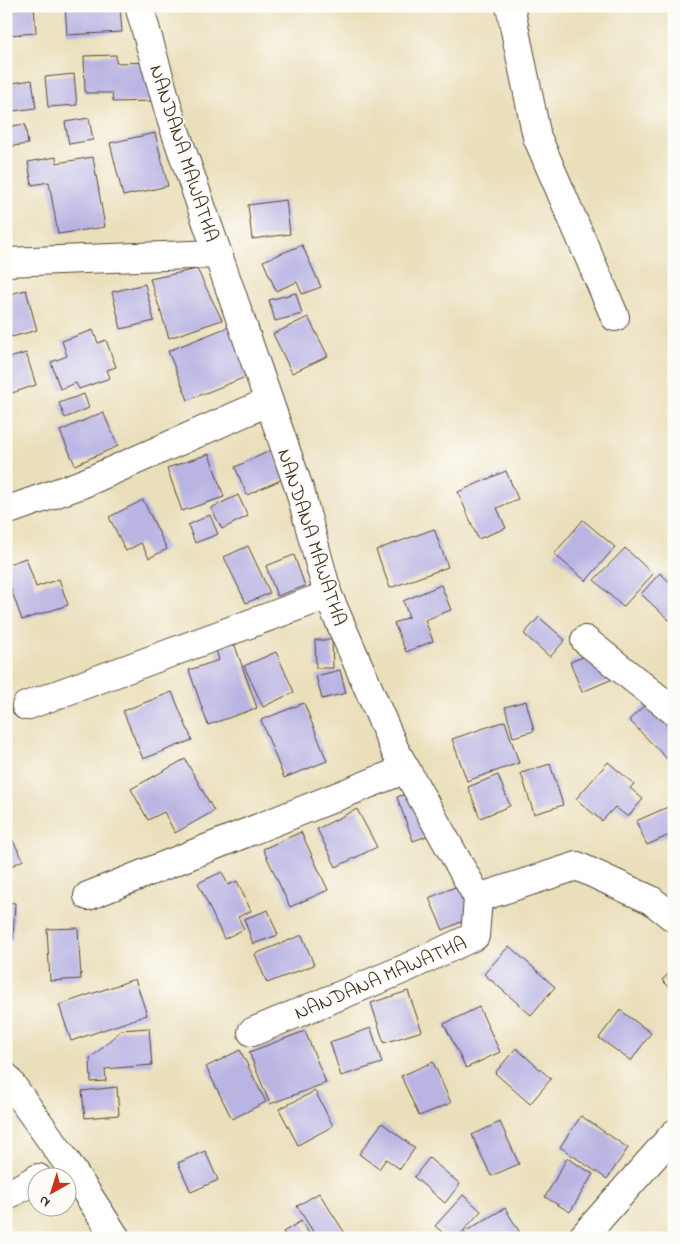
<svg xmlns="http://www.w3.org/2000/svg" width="680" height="1244" font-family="'Indie Flower',sans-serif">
  <rect width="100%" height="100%" fill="#fdfcf7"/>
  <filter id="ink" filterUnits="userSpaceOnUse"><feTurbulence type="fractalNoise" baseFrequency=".02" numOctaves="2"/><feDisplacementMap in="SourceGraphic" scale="10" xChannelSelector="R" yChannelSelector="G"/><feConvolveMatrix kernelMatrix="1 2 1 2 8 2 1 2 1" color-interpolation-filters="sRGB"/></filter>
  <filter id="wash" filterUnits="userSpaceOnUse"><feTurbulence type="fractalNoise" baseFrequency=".0096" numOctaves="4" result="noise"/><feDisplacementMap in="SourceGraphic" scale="20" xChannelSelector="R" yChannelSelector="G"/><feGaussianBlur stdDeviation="1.12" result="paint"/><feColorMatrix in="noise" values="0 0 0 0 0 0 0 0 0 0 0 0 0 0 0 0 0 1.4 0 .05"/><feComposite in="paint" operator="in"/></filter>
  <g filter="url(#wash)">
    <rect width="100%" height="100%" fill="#eadfbb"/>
    <g id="blocks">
      <!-- building -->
      <path fill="#bab4e3" d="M 6,6 L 34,6 L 36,33 L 9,35 Z
        M 65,6 L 120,6 L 122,32 L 67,35 Z
        M 116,55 L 116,63 L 152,62 L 153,101 L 113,102 L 112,93 L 85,93 L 84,56 Z
        M 74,74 L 77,105 L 48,107 L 45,77 Z
        M 32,80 L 36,108 L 6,112 L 6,84 Z
        M 89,118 L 93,140 L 69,144 L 65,122 Z
        M 25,124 L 28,144 L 6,147 L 6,127 Z
        M 155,133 L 168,186 L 123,196 L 110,143 Z
        M 56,157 L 57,163 L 93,157 L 105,227 L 58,234 L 49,182 L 32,185 L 28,162 Z
        M 286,200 L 290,234 L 252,239 L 248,205 Z
        M 302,245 L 321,287 L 302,294 L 297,282 L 276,291 L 263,261 Z
        M 197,269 L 222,320 L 169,338 L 150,279 Z
        M 145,284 L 154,321 L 121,329 L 112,292 Z
        M 26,290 L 37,330 L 12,337 L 11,335 L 6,336 L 6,295 Z
        M 296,293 L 302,314 L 275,321 L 269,300 Z
        M 308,317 L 328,356 L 292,373 L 273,334 Z
        M 233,325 L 253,374 L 188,400 L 168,351 Z
        M 93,330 L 98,343 L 106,340 L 116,367 L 107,370 L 110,378 L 79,389 L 76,383 L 60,389 L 51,362 L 67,356 L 62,341 Z
        M 26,353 L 36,385 L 6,395 L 6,359 Z
        M 84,394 L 89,408 L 65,418 L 59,403 Z
        M 103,412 L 118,446 L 75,465 L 60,431 Z
        M 272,450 L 285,478 L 247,495 L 235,467 Z
        M 209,454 L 224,497 L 182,511 L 167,468 Z
        M 506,471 L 518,499 L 497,508 L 506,528 L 478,539 L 458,492 Z
        M 238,495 L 248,516 L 222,529 L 211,508 Z
        M 143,500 L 167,549 L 149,558 L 141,543 L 126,551 L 109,517 Z
        M 210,515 L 218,534 L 195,543 L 188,525 Z
        M 583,520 L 615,547 L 586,581 L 554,554 Z
        M 434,529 L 448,567 L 390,588 L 376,550 Z
        M 248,546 L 270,593 L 246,603 L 224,557 Z
        M 625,548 L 653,574 L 623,607 L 594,580 Z
        M 294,555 L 305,586 L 277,596 L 266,566 Z
        M 26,558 L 36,587 L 59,579 L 68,605 L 22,620 L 6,575 L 6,565 Z
        M 660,573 L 674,586 L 674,615 L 669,620 L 641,594 Z
        M 441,585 L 451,610 L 425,620 L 433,641 L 406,652 L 394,623 L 409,617 L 403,601 Z
        M 539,617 L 565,640 L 550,657 L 524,634 Z
        M 315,640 L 332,640 L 333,668 L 316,668 Z
        M 234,643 L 257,708 L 208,725 L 189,670 L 219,660 L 216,650 Z
        M 604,649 L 615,678 L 582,692 L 570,662 Z
        M 276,652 L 294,692 L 263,707 L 244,666 Z
        M 340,670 L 346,693 L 322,699 L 316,676 Z
        M 172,692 L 192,740 L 143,759 L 123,711 Z
        M 526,701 L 534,731 L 513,737 L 505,707 Z
        M 649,701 L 674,726 L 674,766 L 629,720 Z
        M 304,703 L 327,761 L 284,778 L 261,720 Z
        M 505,721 L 519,763 L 467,781 L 452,739 Z
        M 185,759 L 214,811 L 175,833 L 164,812 L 148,820 L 131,789 Z
        M 608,762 L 634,784 L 630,788 L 643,799 L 628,817 L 615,807 L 602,821 L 576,799 Z
        M 550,764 L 563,805 L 534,814 L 521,773 Z
        M 498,775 L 510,806 L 480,818 L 468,787 Z
        M 425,787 L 441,831 L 413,841 L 397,797 Z
        M 668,807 L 674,819 L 674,833 L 647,845 L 636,821 Z
        M 357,809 L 377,847 L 336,867 L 317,829 Z
        M 301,832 L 328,890 L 290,907 L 263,849 Z
        M 12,839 L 23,860 L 6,869 L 6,842 Z
        M 222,872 L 228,885 L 237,881 L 251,911 L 238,917 L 244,929 L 224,939 L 198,883 Z
        M 462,884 L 476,915 L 443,930 L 429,898 Z
        M 6,902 L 15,903 L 13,940 L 6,940 Z
        M 268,910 L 278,935 L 253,944 L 244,919 Z
        M 78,928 L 81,979 L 50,981 L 47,929 Z
        M 302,935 L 314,965 L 267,983 L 255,954 Z
        M 509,946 L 555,987 L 531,1015 L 484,974 Z
        M 674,968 L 674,992 L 662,980 Z
        M 135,979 L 147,1015 L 71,1041 L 59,1005 Z
        M 408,991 L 422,1031 L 384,1043 L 371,1003 Z
        M 479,1007 L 500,1052 L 466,1068 L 444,1024 Z
        M 620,1010 L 651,1033 L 631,1061 L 599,1038 Z
        M 149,1028 L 152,1065 L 105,1069 L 106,1081 L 91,1082 L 90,1059 L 121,1030 Z
        M 371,1028 L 382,1063 L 341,1076 L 330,1042 Z
        M 305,1031 L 326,1083 L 270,1104 L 249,1052 Z
        M 516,1048 L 551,1079 L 530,1104 L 495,1073 Z
        M 240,1050 L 266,1102 L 232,1119 L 206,1067 Z
        M 433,1062 L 451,1103 L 419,1116 L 401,1076 Z
        M 117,1087 L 119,1115 L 85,1118 L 82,1091 Z
        M 315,1091 L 333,1126 L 298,1145 L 279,1109 Z
        M 581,1116 L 628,1148 L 607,1179 L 560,1147 Z
        M 500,1122 L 519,1164 L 491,1176 L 472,1135 Z
        M 382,1123 L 415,1148 L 400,1169 L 386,1159 L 379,1169 L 359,1154 Z
        M 205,1151 L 218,1180 L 191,1192 L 178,1163 Z
        M 429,1158 L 460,1184 L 445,1203 L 414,1177 Z
        M 567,1158 L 593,1174 L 570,1212 L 545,1197 Z
        M 319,1193 L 339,1224 L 348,1238 L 317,1238 L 297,1206 Z
        M 463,1195 L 481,1211 L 457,1238 L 449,1238 L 435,1226 Z
        M 505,1208 L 523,1238 L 468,1238 L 464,1232 Z
        M 301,1221 L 312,1238 L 287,1238 L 283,1232 Z"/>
    </g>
  </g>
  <g filter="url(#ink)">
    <use href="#blocks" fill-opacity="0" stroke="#554536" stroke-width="1"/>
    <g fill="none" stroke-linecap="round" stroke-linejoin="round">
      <defs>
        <path id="minor" d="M 139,6 L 172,122 L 300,491 L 328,595 L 395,750 L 478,898 L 475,936 L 404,969 L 252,1032
          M 510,6 L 537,137 L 615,317
          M 6,262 L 217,254
          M 6,511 L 82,484 L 268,402
          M 585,640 L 674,711
          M 26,706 L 328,595
          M 88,896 L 406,769
          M 478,898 L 577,866 L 651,900 L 674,918
          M 6,1077 L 66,1161 L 116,1238
          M 6,1196 L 38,1178
          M 582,1238 L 674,1134"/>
      </defs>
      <!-- minor casing -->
      <use href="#minor" stroke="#554536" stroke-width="30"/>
      <!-- minor -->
      <use href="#minor" stroke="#fff" stroke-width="28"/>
    </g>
  </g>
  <g text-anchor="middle" stroke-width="4" stroke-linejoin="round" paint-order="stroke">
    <!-- street labels -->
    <g font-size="20" fill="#3b2a1e" stroke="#fdfcf7">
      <text transform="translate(185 153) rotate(72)" y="7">NANDANA MAWATHA</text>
      <text transform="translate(313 537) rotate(72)" y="7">NANDANA MAWATHA</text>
      <text transform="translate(380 977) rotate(-23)" y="7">NANDANA MAWATHA</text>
    </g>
  </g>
  <!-- margin -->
  <rect width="680" height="1244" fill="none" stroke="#fdfcf7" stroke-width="25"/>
  <!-- north arrow -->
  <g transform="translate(52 1192) rotate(219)"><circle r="24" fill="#fdfcf7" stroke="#afa8a0"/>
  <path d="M0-4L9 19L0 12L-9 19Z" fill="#c8321e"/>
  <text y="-8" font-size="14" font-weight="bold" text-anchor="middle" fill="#3b2a1e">N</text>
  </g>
</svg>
